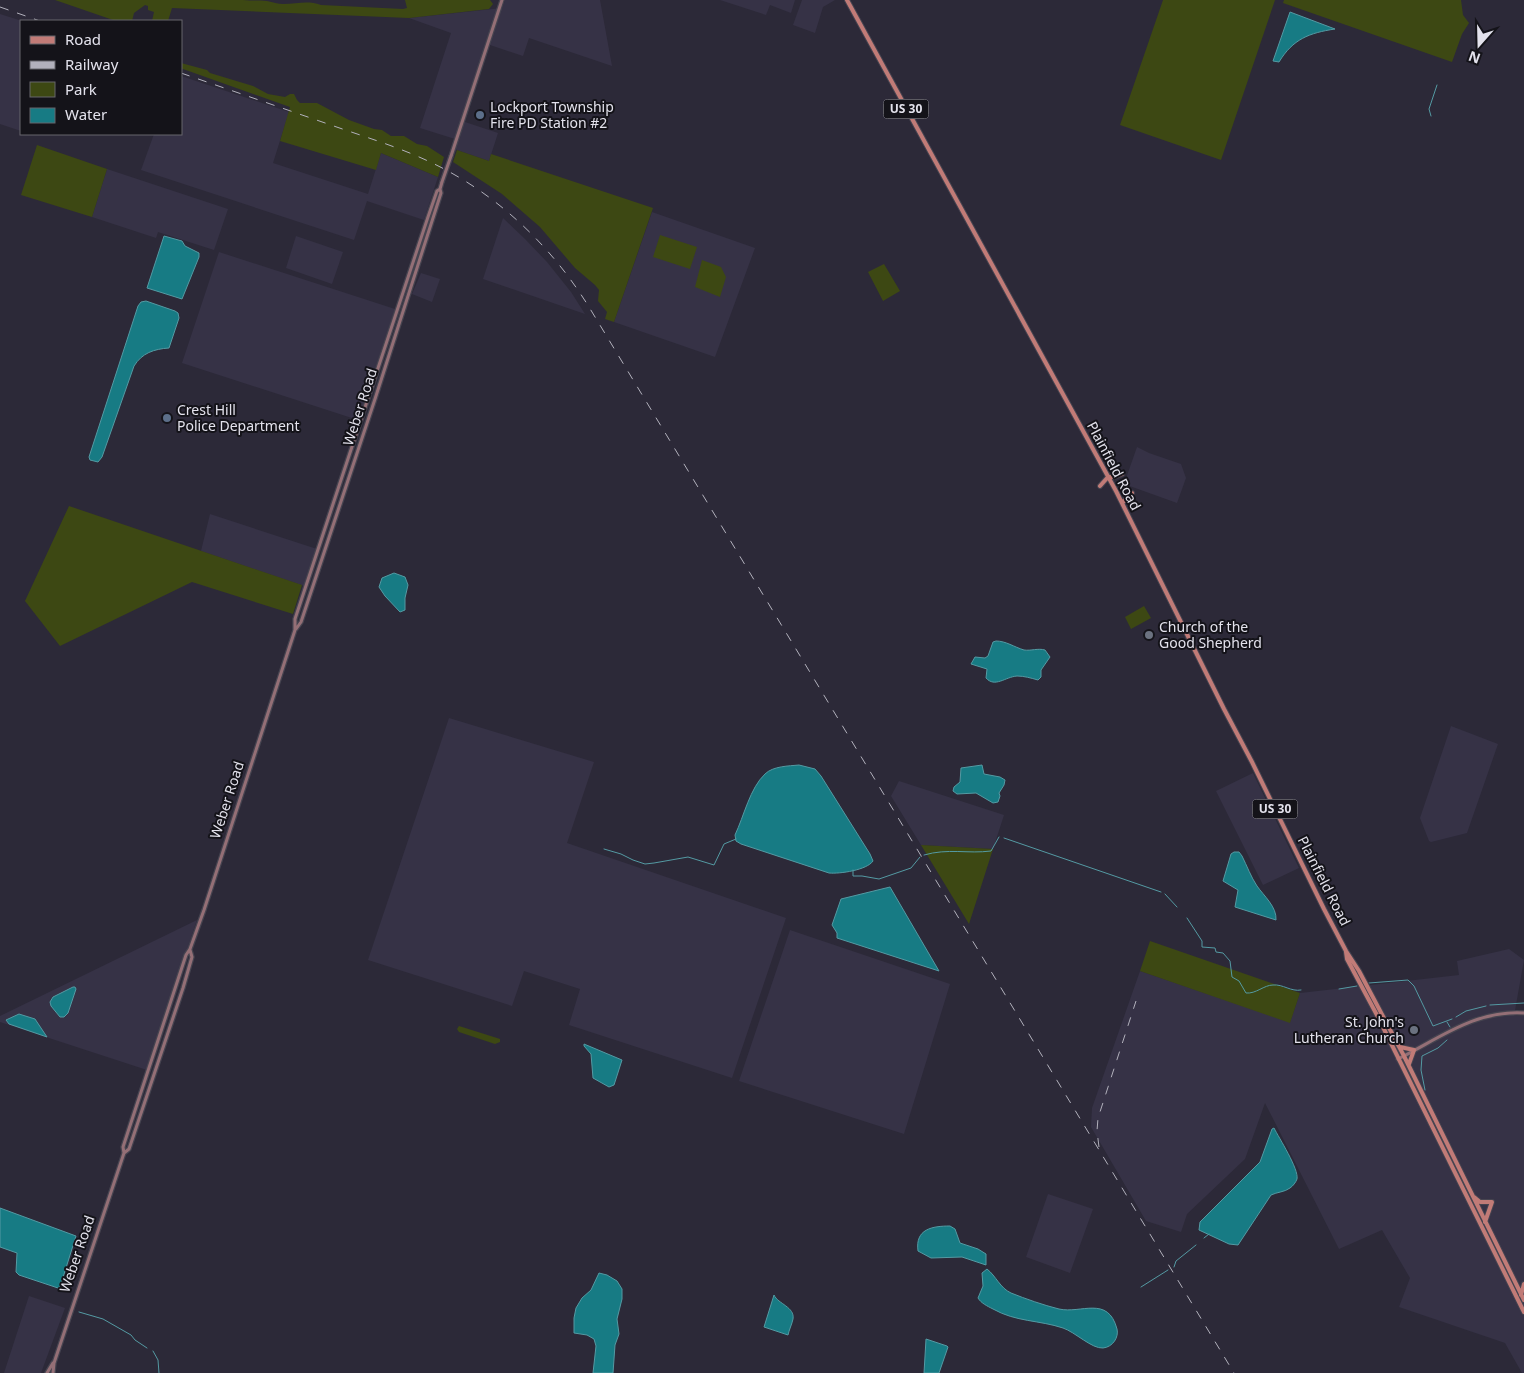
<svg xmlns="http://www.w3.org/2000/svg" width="1524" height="1373" font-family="'Noto Sans',sans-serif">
  <rect width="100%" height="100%" fill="#2c2938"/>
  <!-- built -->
  <path fill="#363246" d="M 505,0 L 600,0 L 612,66 L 529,38 L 523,56 L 487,44 L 455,139 L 420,128 L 451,33 L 409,18 L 502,8 Z
    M 720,0 L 795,0 L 791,13 L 770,5 L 766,15 Z
    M 802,0 L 835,0 L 823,7 L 815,33 L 793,25 Z
    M 0,14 L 22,21 L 21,131 L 0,124 Z
    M 181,76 L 289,112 L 273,163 L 368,194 L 381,153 L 438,177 L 424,220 L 367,201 L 354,240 L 141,170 L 154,134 L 181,134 Z
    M 462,121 L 498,133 L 489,161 L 454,149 Z
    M 107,169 L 228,209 L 214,250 L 158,232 L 156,238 L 92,217 Z
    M 652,212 L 755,248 L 715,357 L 614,322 Z
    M 503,218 L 525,239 L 547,262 L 571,292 L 585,314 L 483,279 Z
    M 296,236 L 343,252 L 332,284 L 286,268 Z
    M 219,252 L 395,309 L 358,420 L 182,363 Z
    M 421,273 L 440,279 L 432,302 L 412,294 Z
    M 1137,447 L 1149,453 L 1181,464 L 1186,478 L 1177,503 L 1124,484 Z
    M 210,514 L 317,549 L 304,586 L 201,551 Z
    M 449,718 L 594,762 L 567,843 L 786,918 L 732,1078 L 569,1025 L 580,989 L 524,971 L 512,1006 L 368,960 Z
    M 1451,726 L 1498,744 L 1467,833 L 1431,842 L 1429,841 L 1420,818 Z
    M 1253,773 L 1299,868 L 1263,885 L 1216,791 Z
    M 899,781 L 1004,815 L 993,849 L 921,845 L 891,796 Z
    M 197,920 L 147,1070 L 0,1022 L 0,1016 Z
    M 790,930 L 950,984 L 904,1134 L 739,1081 Z
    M 1509,949 L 1524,960 L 1514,1016 L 1524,1016 L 1524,1373 L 1522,1373 L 1505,1343 L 1399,1307 L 1410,1278 L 1382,1230 L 1339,1249 L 1265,1103 L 1245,1159 L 1187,1214 L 1181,1232 L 1146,1221 L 1091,1127 L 1092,1108 L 1140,971 L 1290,1022 L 1300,993 L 1459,975 L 1457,961 Z
    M 1048,1194 L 1093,1209 L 1070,1273 L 1026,1257 Z
    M 29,1296 L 65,1308 L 41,1373 L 4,1373 Z"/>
  <!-- green -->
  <path fill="#3d4813" d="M 55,0 L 243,0 C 252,1 259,0 267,1 C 273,2 278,4 283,4 C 298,4 307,0 321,5 L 403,9 L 407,8 L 405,0 L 490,0 L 493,4 L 489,9 L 409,18 L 172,8 L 168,21 L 152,21 L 154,12 L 148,10 L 148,6 L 145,5 L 134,13 L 132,21 L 116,21 Z
    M 1163,0 L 1275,0 L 1221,160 L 1120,125 Z
    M 1284,0 L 1461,0 L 1463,15 L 1469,23 L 1462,34 L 1452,62 L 1283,3 Z
    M 181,63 L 207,70 L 210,73 L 253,86 L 268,94 L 285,97 L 290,94 L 294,94 L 297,100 L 300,103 L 317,103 L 349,120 L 374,129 L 382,130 L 391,136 L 404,136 L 417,144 L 427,146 L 444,157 L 438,177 L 381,153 L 376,170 L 280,141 L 290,107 L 183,69 L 181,69 Z
    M 37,145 L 107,169 L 92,217 L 21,195 Z
    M 457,150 L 489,161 L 491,154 L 653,208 L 614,322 L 605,319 L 607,312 L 598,301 L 599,290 L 595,285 L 575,268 L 540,227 L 502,194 L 453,162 Z
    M 660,235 L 697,247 L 690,269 L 653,257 Z
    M 702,260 L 721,267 L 726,277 L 720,297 L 695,287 Z
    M 884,264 L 900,291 L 883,301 L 868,272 Z
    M 69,506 L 302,585 L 293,614 L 192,582 L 60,646 L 25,601 Z
    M 1144,606 L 1151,618 L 1131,629 L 1125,617 Z
    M 921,845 L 993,849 L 969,924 Z
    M 1150,941 L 1300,993 L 1290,1023 L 1140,971 Z
    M 459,1026 L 497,1038 L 500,1039 L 500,1042 L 495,1044 L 459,1032 L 457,1029 Z"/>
  <!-- water -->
  <path fill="#177b84" stroke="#549aa3" d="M 1290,12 L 1335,29 C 1309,33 1293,39 1279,62 L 1273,61 Z
    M 164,236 L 182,241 L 185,246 L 199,253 L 199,257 L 182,299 L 147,288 Z
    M 146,301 L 175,311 L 178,313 L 179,318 L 169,348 C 154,349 142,353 134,366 L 102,457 L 98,462 L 90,460 L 89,457 L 138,306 L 141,302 Z
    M 394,573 L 405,577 L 408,585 L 405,598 L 405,610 L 400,612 L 385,596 L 379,587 L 382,578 Z
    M 996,641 C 1006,641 1014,647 1024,650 C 1031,651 1038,648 1045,650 L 1050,657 L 1041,670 L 1041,677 L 1038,680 C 1031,678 1024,676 1017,676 C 1005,677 995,688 986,678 L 987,669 L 971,664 L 975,657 L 985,658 L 988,656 L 993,642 Z
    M 799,765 L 815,769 L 821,776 L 870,854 L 873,861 C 867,870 840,874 829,873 L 741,844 L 736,841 L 735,835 C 744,816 750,788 765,774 C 773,766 789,766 799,765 Z
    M 982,765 L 984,774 L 1000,777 L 1005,780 L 1004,785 L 999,793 L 1000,796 L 998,802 L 993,803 L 976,793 L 957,794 L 953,791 L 954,787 L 960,782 L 961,768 Z
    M 1234,852 L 1239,852 L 1242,856 C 1247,866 1251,877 1257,886 C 1264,896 1277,907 1276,920 L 1235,907 L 1238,890 L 1223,881 L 1231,854 Z
    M 890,887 L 939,971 L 837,938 L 837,933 L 832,925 L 841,899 Z
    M 73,987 L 75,987 L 76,989 L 68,1013 L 64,1017 L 60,1017 L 51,1006 L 50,1002 L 53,997 Z
    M 19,1014 L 35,1019 L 47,1037 L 9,1024 L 6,1020 Z
    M 584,1044 L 622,1060 L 614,1085 L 609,1087 L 593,1078 L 591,1054 L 584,1046 Z
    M 1274,1128 C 1279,1138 1299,1169 1297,1179 C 1296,1182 1293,1186 1290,1188 C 1285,1192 1277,1192 1271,1195 L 1238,1245 L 1229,1244 L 1199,1230 L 1200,1222 L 1260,1162 L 1272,1129 Z
    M 0,1208 L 76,1236 L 60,1287 L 58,1288 L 19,1275 L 16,1272 L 17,1253 L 0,1247 Z
    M 950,1226 L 955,1229 L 960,1243 L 978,1249 L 986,1254 L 986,1265 L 962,1257 L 931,1258 L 918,1251 C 915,1229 932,1226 950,1226 Z
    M 987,1269 C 996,1276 1000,1288 1011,1293 C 1026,1299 1043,1305 1059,1309 C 1081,1314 1108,1295 1117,1329 C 1119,1337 1113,1347 1103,1348 C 1092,1349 1075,1332 1063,1328 C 1039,1320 1016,1322 993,1309 C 987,1306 981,1303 978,1298 L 983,1286 L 982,1273 Z
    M 599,1273 L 607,1275 L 617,1281 L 622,1289 L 622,1299 L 617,1319 L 619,1334 L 615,1345 L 613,1373 L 593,1373 L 596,1346 L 594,1339 L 587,1335 L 574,1333 L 574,1318 L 576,1308 L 582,1298 L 591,1290 Z
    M 774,1295 C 778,1304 795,1307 793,1319 C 792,1324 789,1330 788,1335 L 764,1327 Z
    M 926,1339 L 947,1346 L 948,1347 L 939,1373 L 924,1373 Z"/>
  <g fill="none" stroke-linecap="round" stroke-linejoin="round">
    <!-- stream -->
    <path stroke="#549aa3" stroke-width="1" d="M 1431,116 L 1429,109 L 1437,85
      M 1004,838 L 1161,892
      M 604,849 L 621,854 L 633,860 L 645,864 L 654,863 L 688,857 L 714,865 L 724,844 L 736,839
      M 924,855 C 948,848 968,854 991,851 L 999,837
      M 853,870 L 853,876 L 862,876 L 879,879 L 911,868 L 920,857
      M 1165,894 L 1177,907
      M 1187,918 L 1202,941 L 1202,947 L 1215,948 L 1216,952 L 1223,953 L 1230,961 L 1232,977 L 1239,981 L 1246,993 C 1256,994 1264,985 1273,985 C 1283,984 1291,992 1301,990
      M 1369,983 L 1408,980 L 1414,986 L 1433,1026 L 1452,1019
      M 1339,989 L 1357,986
      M 1490,1005 L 1524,1003
      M 1456,1017 L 1466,1011 L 1486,1006
      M 1447,1022 L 1450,1027
      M 1425,1090 L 1421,1070 L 1422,1056 L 1438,1048 L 1447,1040
      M 1204,1238 L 1209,1234
      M 1174,1267 L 1176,1261 L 1196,1245
      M 1141,1287 L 1168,1270
      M 79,1312 L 103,1319 L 131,1335 L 135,1340 L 147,1348
      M 153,1351 L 158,1360 L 159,1373"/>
    <defs>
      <path id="secondary" d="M 451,156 L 502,0
        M 296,629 L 301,622 L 375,399 L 441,193 L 440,189 L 442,182
        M 1398,1059 C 1440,1038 1475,1010 1524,1013
        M 124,1153 L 129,1149 L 183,988 L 192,957 L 190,950
        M 47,1373 L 53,1363
        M 53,1373 L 54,1363 L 124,1153 L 123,1147 L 186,955 L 190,949 L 204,910 L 295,630 L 295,619 L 428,217 L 437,191 L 440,189"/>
      <path id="primary" d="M 847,0 L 1116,491 L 1224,709 L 1252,762 L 1324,909 L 1346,951 L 1359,971 L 1404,1056 L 1524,1300
        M 1108,477 L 1114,477 L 1122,474
        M 1100,486 L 1108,477
        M 1122,503 L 1132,493
        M 1346,952 L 1347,959 L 1378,1017 L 1524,1312
        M 1400,1047 L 1414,1050 L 1409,1064
        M 1474,1197 L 1480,1202 L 1492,1202 L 1485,1222
        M 1521,1295 L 1524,1284"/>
    </defs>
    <!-- secondary casing -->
    <use href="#secondary" stroke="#464450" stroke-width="5.5"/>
    <!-- primary casing -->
    <use href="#primary" stroke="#464450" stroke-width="6"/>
    <!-- secondary -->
    <use href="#secondary" stroke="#946f76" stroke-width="3"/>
    <!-- primary -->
    <use href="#primary" stroke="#c17b77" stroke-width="4"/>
    <!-- rail -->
    <path stroke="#b2b1bc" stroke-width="1" stroke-dasharray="9 9" stroke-linecap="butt" d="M 0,7 L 40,21
      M 181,73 C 230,90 279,107 328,124 C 362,136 396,146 428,161 C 495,192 550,244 589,307 L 1234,1373
      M 1099,1147 L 1097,1131 L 1098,1118 L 1136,1001"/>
    <defs>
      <path id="secondary-bridge" d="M 442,182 L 451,156"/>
    </defs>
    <!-- secondary-bridge casing -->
    <use href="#secondary-bridge" stroke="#464450" stroke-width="5.5" stroke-linecap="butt"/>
    <!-- secondary-bridge -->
    <use href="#secondary-bridge" stroke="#946f76" stroke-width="3"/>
  </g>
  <!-- markers -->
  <g fill="#5c6f8a" stroke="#141319" stroke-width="2">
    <circle cx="480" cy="115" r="5"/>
    <circle cx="167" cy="418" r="5"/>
  </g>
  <g fill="#6b7280" stroke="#141319" stroke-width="2">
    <circle cx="1149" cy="635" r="5"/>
    <circle cx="1414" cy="1030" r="5"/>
  </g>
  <g text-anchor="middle" stroke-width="4" stroke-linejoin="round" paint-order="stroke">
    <!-- shield labels -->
    <g fill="#141319" stroke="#a5a4ad" stroke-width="1">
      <rect x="883.5" y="99.5" width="45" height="19" rx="4"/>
      <rect x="1252.5" y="799.5" width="45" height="19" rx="4"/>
    </g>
    <g font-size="12" font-weight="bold" fill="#e3e2ec">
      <text x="906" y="113">US 30</text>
      <text x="1275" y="813">US 30</text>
    </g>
    <!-- poi labels -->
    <g font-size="14" fill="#e3e2ec" stroke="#141319" text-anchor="start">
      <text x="490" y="112">Lockport Township<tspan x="490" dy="16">Fire PD Station #2</tspan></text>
      <text x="177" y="415">Crest Hill<tspan x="177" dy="16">Police Department</tspan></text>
      <text x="1159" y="632">Church of the<tspan x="1159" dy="16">Good Shepherd</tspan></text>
      <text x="1404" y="1027" text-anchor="end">St. John's<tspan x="1404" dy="16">Lutheran Church</tspan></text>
    </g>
    <!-- street labels -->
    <g font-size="14" fill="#e3e2ec" stroke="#141319">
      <text transform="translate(360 407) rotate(-72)" y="5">Weber Road</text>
      <text transform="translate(1114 466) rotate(62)" y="5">Plainfield Road</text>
      <text transform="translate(227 800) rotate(-72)" y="5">Weber Road</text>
      <text transform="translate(1324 881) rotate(63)" y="5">Plainfield Road</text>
      <text transform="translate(77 1254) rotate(-71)" y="5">Weber Road</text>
    </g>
  </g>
  <!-- legend -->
  <rect x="20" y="20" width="162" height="115" fill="#141319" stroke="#67666d"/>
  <rect x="30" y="36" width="25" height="8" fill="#c17b77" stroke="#67666d"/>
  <text x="65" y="45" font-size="15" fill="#e3e2ec">Road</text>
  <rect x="30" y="61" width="25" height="8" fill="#b2b1bc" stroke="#67666d"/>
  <text x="65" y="70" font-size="15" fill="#e3e2ec">Railway</text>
  <rect x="30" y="82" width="25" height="15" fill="#3d4813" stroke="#67666d"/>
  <text x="65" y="95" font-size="15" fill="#e3e2ec">Park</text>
  <rect x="30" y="108" width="25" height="15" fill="#177b84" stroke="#67666d"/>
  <text x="65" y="120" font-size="15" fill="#e3e2ec">Water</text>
  <!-- north arrow -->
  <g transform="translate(1479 45) rotate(200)" stroke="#141319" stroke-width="4" paint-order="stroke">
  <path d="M0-4L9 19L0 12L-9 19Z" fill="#e3e2ec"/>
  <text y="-8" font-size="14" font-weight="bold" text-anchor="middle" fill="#e3e2ec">N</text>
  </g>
</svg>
